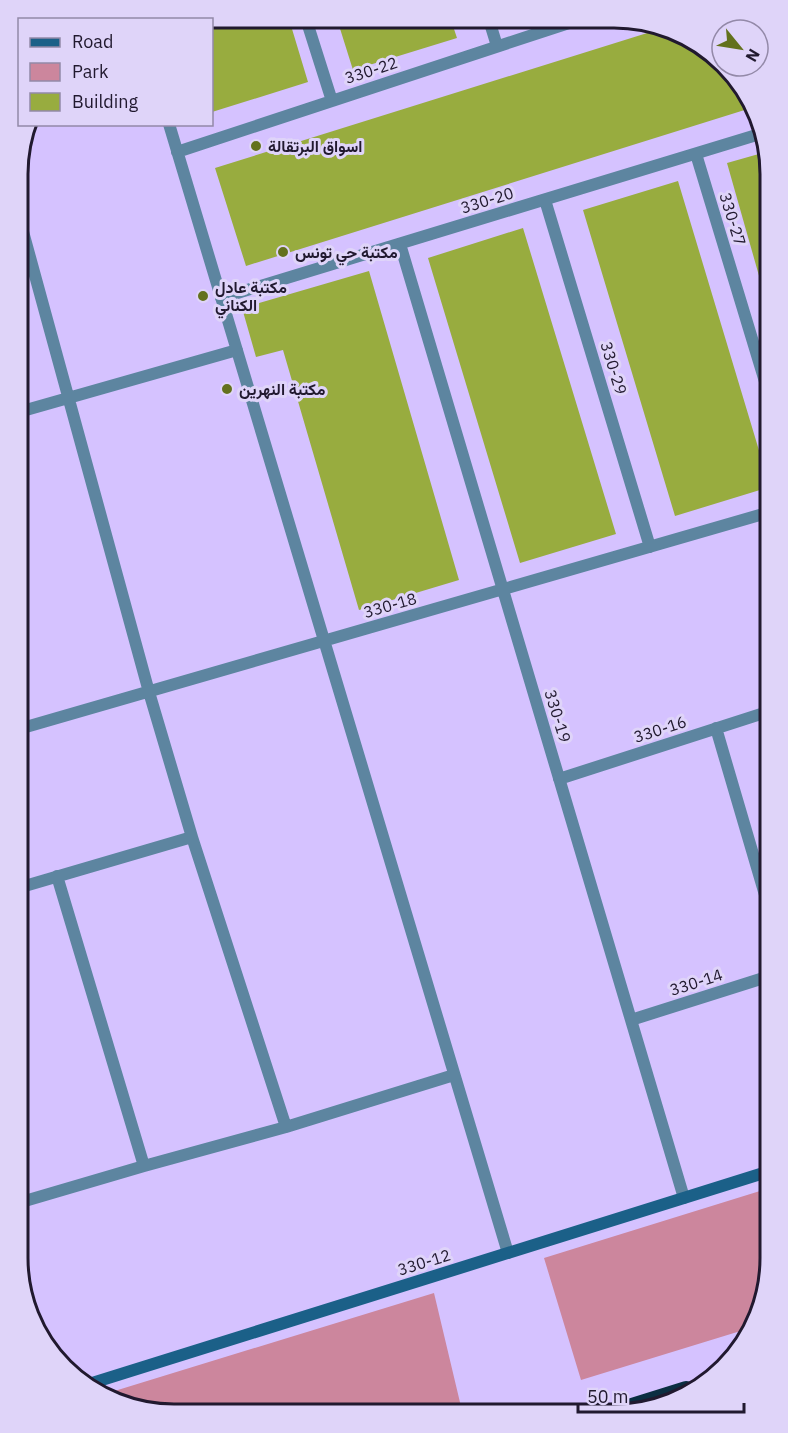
<svg xmlns="http://www.w3.org/2000/svg" width="788" height="1433" font-family="'IBM Plex Sans',Vazirmatn,sans-serif">
  <rect width="100%" height="100%" fill="#d5c2ff"/>
  <!-- green -->
  <path fill="#cc869d" d="M 770,1188 L 770,1269 L 747,1329 L 581,1380 L 544,1258 Z
    M 434,1293 L 463,1415 L 154,1414 L 108,1393 Z"/>
  <!-- building -->
  <path fill="#98ac3f" d="M 212,18 L 289,19 L 308,82 L 212,112 Z
    M 337,19 L 451,20 L 457,38 L 353,70 Z
    M 660,29 L 716,57 L 751,108 L 246,266 L 215,168 Z
    M 766,152 L 770,175 L 769,311 L 727,163 Z
    M 678,181 L 770,487 L 675,516 L 583,210 Z
    M 523,228 L 616,534 L 520,563 L 428,258 Z
    M 369,271 L 459,580 L 359,610 L 283,350 L 256,357 L 242,308 Z"/>
  <g fill="none" stroke-linecap="round" stroke-linejoin="round">
    <!-- street -->
    <path stroke="#5d85a0" stroke-width="12" d="M 306,19 L 332,101
      M 489,20 L 497,46
      M 169,124 L 508,1253
      M 177,152 L 575,21
      M 696,154 L 770,398
      M 545,200 L 650,547
      M 19,217 L 149,692 L 192,837 L 286,1127
      M 400,244 L 684,1198
      M 221,298 L 763,133
      M 19,412 L 237,350
      M 716,728 L 770,912
      M 19,729 L 770,512
      M 559,779 L 770,711
      M 57,876 L 144,1166
      M 18,888 L 192,837
      M 631,1020 L 770,976
      M 18,1203 L 144,1166 L 286,1127 L 454,1075"/>
    <!-- secondary -->
    <path stroke="#1b6088" stroke-width="12" d="M 89,1384 L 770,1171"/>
    <!-- highway -->
    <path stroke="#0b2e42" stroke-width="18" d="M 606,1415 L 686,1390"/>
  </g>
  <!-- markers -->
  <g fill="#63711d" stroke="#dfd4f9" stroke-width="2">
    <circle cx="256" cy="146" r="6"/>
    <circle cx="283" cy="252" r="6"/>
    <circle cx="203" cy="296" r="6"/>
    <circle cx="227" cy="389" r="6"/>
  </g>
  <g text-anchor="middle" stroke-width="6" stroke-linejoin="round" paint-order="stroke">
    <!-- street labels -->
    <g font-size="16" fill="#21192f" stroke="#dfd4f9">
      <text transform="translate(371 70) rotate(-18)" y="6">330-22</text>
      <text transform="translate(487 200) rotate(-17)" y="6">330-20</text>
      <text transform="translate(733 219) rotate(73)" y="6">330-27</text>
      <text transform="translate(614 368) rotate(73)" y="6">330-29</text>
      <text transform="translate(390 605) rotate(-16)" y="6">330-18</text>
      <text transform="translate(558 716) rotate(73)" y="6">330-19</text>
      <text transform="translate(660 729) rotate(-18)" y="6">330-16</text>
      <text transform="translate(696 982) rotate(-18)" y="6">330-14</text>
      <text transform="translate(424 1262) rotate(-17)" y="6">330-12</text>
    </g>
    <!-- poi labels -->
    <g font-size="16" font-weight="bold" fill="#21192f" stroke="#dfd4f9" text-anchor="start">
      <text x="268" y="152">اسواق البرتقالة</text>
      <text x="295" y="258">مكتبة حي تونس</text>
      <text x="215" y="293">مكتبة عادل<tspan x="215" dy="18">الكناني</tspan></text>
      <text x="239" y="395">مكتبة النهرين</text>
    </g>
  </g>
  <!-- crop -->
  <path d="M0 0H788V1433H0ZM174 28H614A146 146 0 0 1 760 174V1258A146 146 0 0 1 614 1404H174A146 146 0 0 1 28 1258V174A146 146 0 0 1 174 28Z" fill="#dfd4f9" fill-rule="evenodd"/>
  <path fill="none" stroke="#21192f" stroke-width="3" d="M174 28H614A146 146 0 0 1 760 174V1258A146 146 0 0 1 614 1404H174A146 146 0 0 1 28 1258V174A146 146 0 0 1 174 28Z"/>
  <!-- legend -->
  <rect x="18" y="18" width="195" height="108" fill="#dfd4f9" stroke="#9389a8" stroke-width="1.5"/>
  <rect x="30" y="38" width="30" height="9" fill="#1b6088" stroke="#9389a8" stroke-width="1.5"/>
  <text x="72" y="48" font-size="18" fill="#21192f">Road</text>
  <rect x="30" y="63" width="30" height="18" fill="#cc869d" stroke="#9389a8" stroke-width="1.5"/>
  <text x="72" y="78" font-size="18" fill="#21192f">Park</text>
  <rect x="30" y="93" width="30" height="18" fill="#98ac3f" stroke="#9389a8" stroke-width="1.5"/>
  <text x="72" y="108" font-size="18" fill="#21192f">Building</text>
  <!-- north arrow -->
  <g transform="translate(740 48) rotate(120)"><circle r="28" fill="#dfd4f9" stroke="#9389a8" stroke-width="1.5"/>
  <path d="M0-4.5L10 22L0 15L-10 22Z" fill="#63711d"/>
  <text y="-9" font-size="16" font-weight="bold" text-anchor="middle" fill="#21192f">N</text>
  </g>
  <!-- scale -->
  <path d="M578 1403v9h166v-9" fill="none" stroke="#21192f" stroke-width="3"/>
  <text x="587" y="1403" font-size="18" fill="#21192f" stroke="#dfd4f9" stroke-width="4.5" paint-order="stroke">50 m</text>
</svg>
